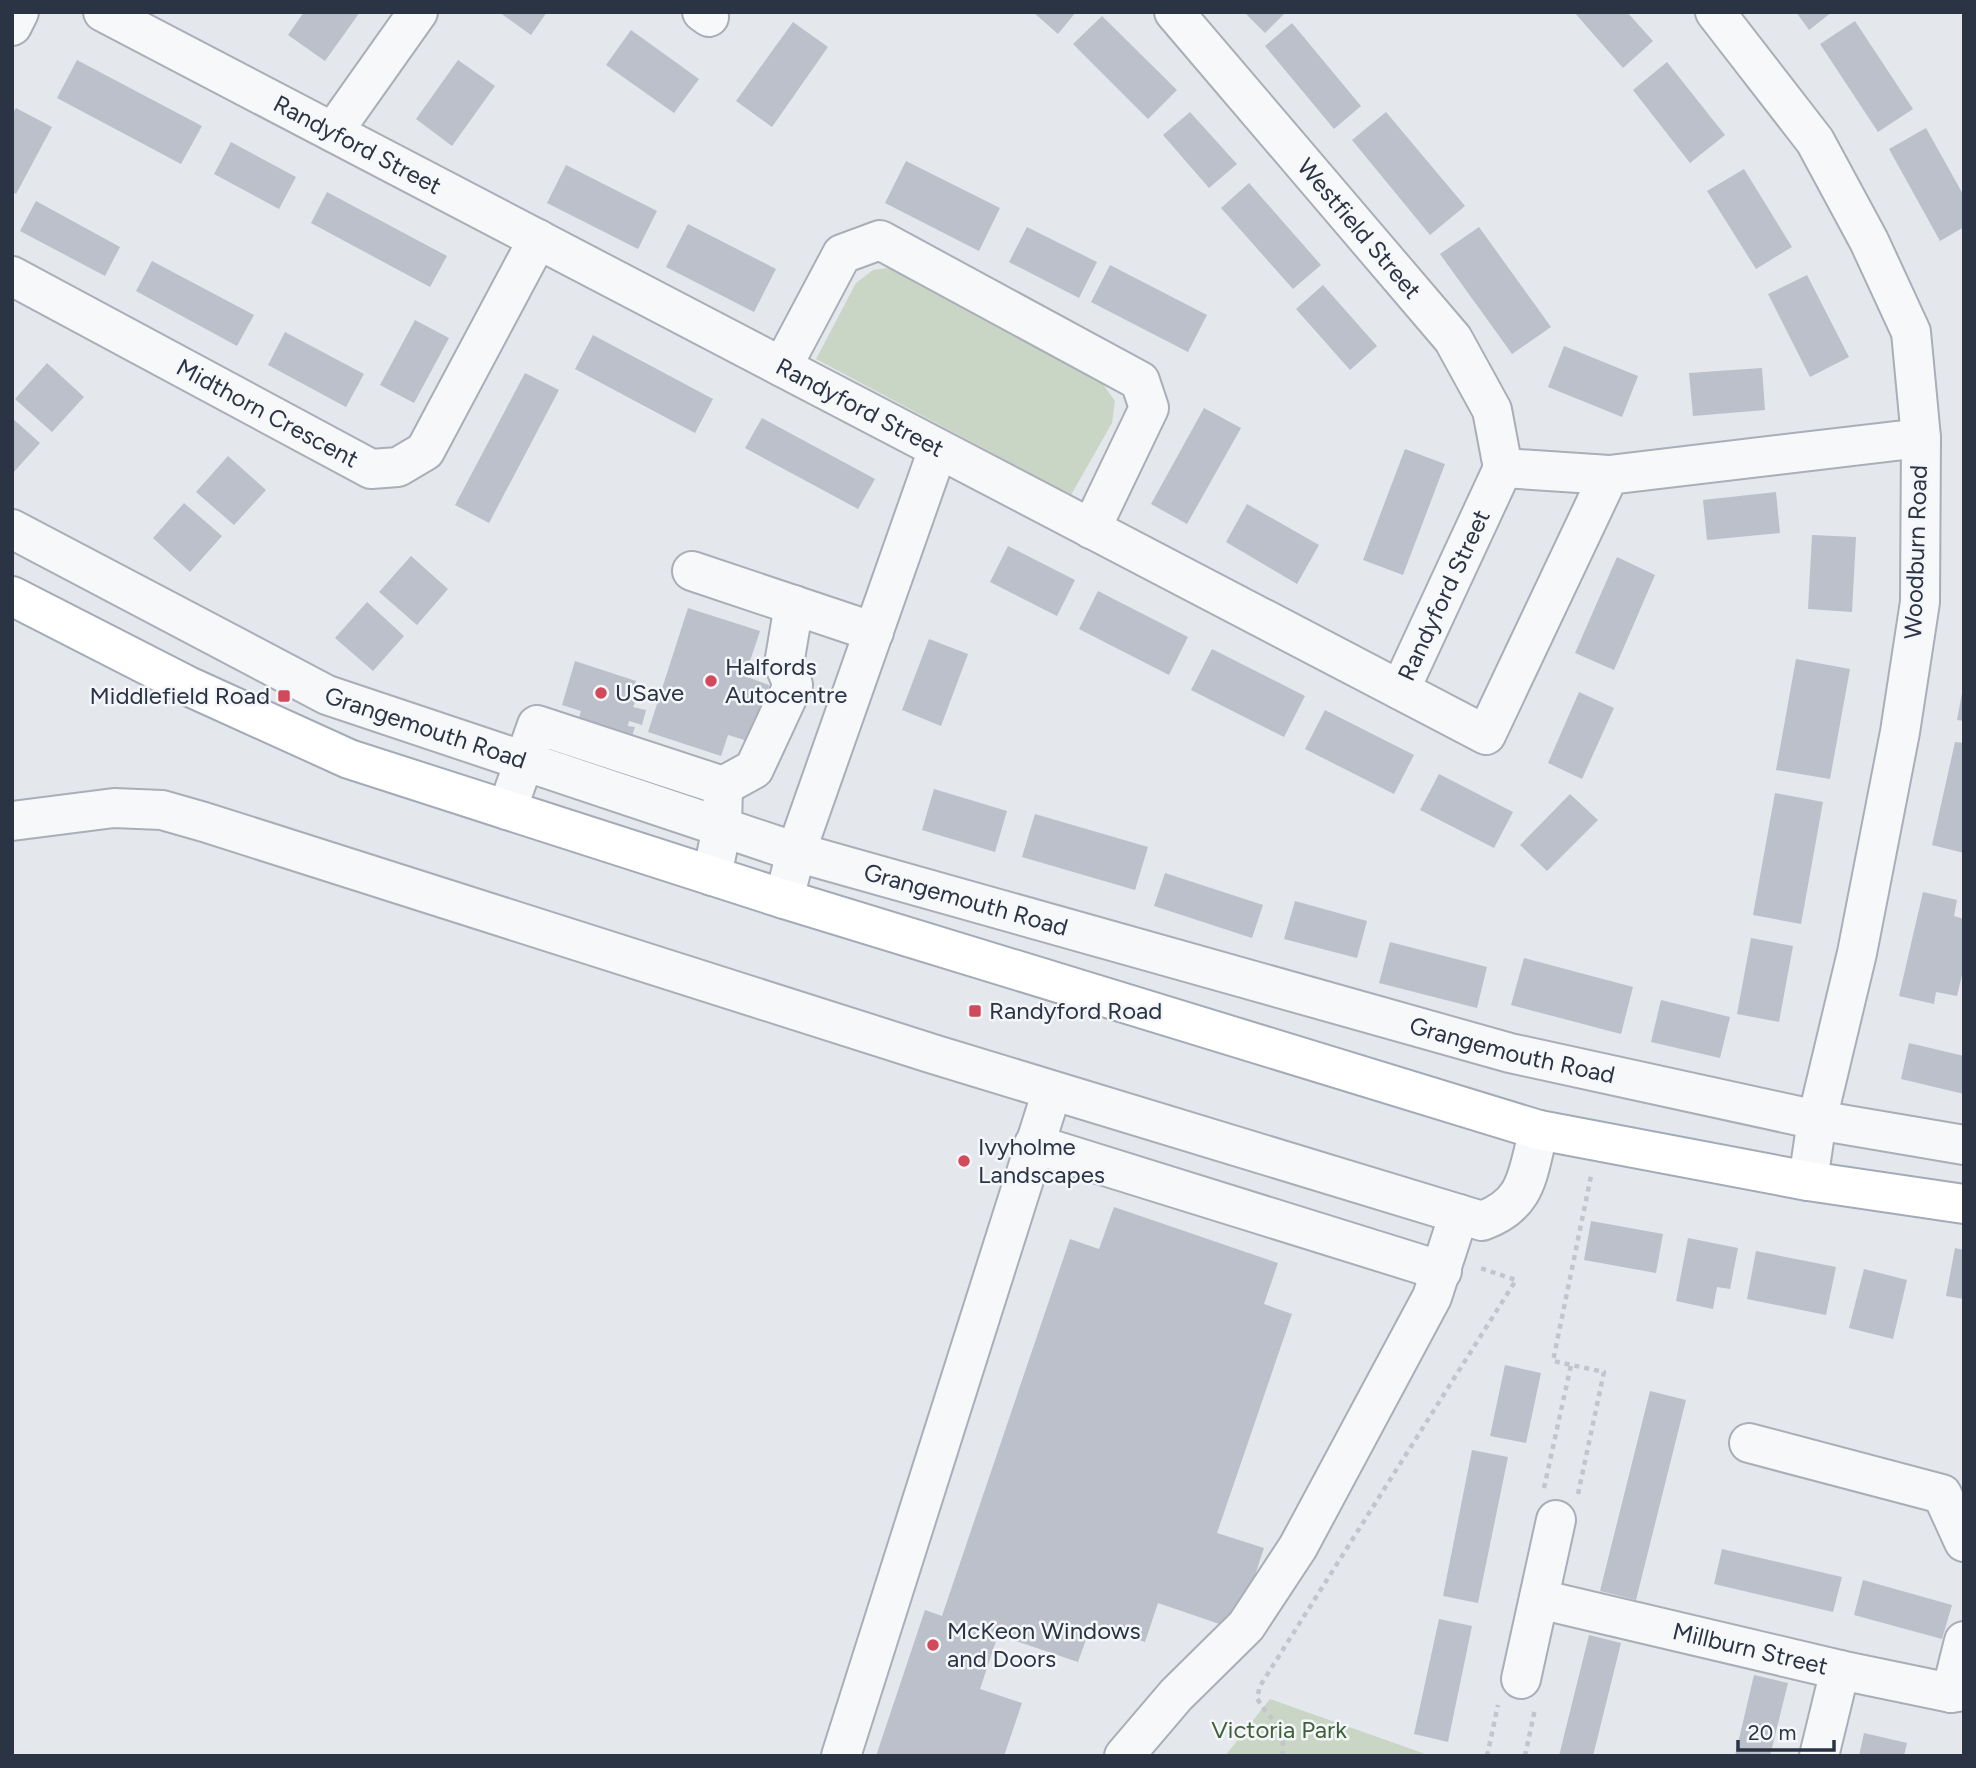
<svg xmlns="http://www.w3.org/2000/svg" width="1976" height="1768" font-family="Figtree,sans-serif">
  <rect width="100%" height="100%" fill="#e4e7ec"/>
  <!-- green -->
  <path fill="#c9d6c5" d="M 896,267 L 1099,379 L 1115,401 L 1112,423 L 1071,495 L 816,359 L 856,283 L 873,270 Z
    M 1270,1699 L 1431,1756 L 1225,1756 Z"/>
  <!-- building -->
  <path fill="#bbc0ca" d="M 304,12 L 360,12 L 325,61 L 288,35 Z
    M 499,12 L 547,12 L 531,35 Z
    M 1033,12 L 1076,12 L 1058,34 Z
    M 1244,12 L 1286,12 L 1265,33 Z
    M 1574,12 L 1627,12 L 1653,41 L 1623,68 Z
    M 1796,12 L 1832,12 L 1809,30 Z
    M 1102,16 L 1177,90 L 1148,119 L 1073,44 Z
    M 1855,21 L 1913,109 L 1878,132 L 1820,44 Z
    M 793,22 L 828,47 L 772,127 L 736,101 Z
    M 1292,23 L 1361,106 L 1334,129 L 1265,46 Z
    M 631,30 L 699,79 L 674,113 L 606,65 Z
    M 77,60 L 202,126 L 181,164 L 57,98 Z
    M 458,60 L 495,86 L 452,146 L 416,119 Z
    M 1667,62 L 1725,135 L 1690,163 L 1633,90 Z
    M 16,108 L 52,127 L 16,194 L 12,192 L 12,114 Z
    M 1190,112 L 1237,164 L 1209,188 L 1163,135 Z
    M 1386,112 L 1465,206 L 1430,235 L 1352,140 Z
    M 1926,128 L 1964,196 L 1964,227 L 1940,241 L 1889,149 Z
    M 231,142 L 296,177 L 279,209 L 214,174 Z
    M 906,161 L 1000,208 L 979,251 L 885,203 Z
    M 566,165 L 657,211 L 638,249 L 547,203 Z
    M 1744,169 L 1792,247 L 1756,269 L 1707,191 Z
    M 1249,183 L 1321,265 L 1293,289 L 1221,208 Z
    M 327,192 L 447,256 L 430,287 L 311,223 Z
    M 36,201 L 120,247 L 105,276 L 20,231 Z
    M 688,224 L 776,269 L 754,312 L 666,267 Z
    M 1027,227 L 1097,262 L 1079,298 L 1009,262 Z
    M 1479,227 L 1551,327 L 1512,354 L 1440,254 Z
    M 152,261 L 254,315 L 237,346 L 136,291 Z
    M 1110,265 L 1207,315 L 1188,352 L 1091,302 Z
    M 1807,275 L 1849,357 L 1810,377 L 1768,294 Z
    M 1323,285 L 1377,346 L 1350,370 L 1296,309 Z
    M 415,320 L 449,338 L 414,403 L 380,385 Z
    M 285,332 L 364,374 L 346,407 L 268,365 Z
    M 593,335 L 713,399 L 695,433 L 575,369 Z
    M 1564,346 L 1638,376 L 1622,417 L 1548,387 Z
    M 47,363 L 84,397 L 52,432 L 15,399 Z
    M 1762,368 L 1765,410 L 1693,416 L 1689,373 Z
    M 525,373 L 559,390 L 489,523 L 455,505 Z
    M 1204,408 L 1241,428 L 1187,524 L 1151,504 Z
    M 12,418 L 40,443 L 12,474 Z
    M 762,418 L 875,479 L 858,509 L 745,448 Z
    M 1405,449 L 1445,464 L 1403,575 L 1363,560 Z
    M 228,456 L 266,490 L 234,525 L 196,492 Z
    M 1776,492 L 1780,533 L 1707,540 L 1703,500 Z
    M 184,503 L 222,536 L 190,572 L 153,538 Z
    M 1247,504 L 1319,545 L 1297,584 L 1226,542 Z
    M 1812,535 L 1856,537 L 1852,612 L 1808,609 Z
    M 1008,546 L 1075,580 L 1057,616 L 990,582 Z
    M 411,556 L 448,589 L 417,625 L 379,592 Z
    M 1617,557 L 1655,575 L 1614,670 L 1575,653 Z
    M 1098,591 L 1188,637 L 1169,675 L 1079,629 Z
    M 367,602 L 404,636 L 373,671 L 335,638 Z
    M 688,608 L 760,631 L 745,676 L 769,685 L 751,742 L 728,735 L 721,756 L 648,732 Z
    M 929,639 L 968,654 L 941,726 L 902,710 Z
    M 1212,649 L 1305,696 L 1284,737 L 1191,690 Z
    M 1796,659 L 1850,669 L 1830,779 L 1776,770 Z
    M 575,661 L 636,681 L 629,695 L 637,698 L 633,707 L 646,710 L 642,725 L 629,721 L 628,726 L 635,727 L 619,776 L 567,759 L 581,711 L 562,705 Z
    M 1579,692 L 1614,708 L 1582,779 L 1548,763 Z
    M 1962,693 L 1964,693 L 1964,721 L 1957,720 Z
    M 1325,710 L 1414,755 L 1394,794 L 1305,749 Z
    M 1955,742 L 1964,743 L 1964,853 L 1932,845 Z
    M 1439,774 L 1513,812 L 1494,848 L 1420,810 Z
    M 934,789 L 1007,811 L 995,852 L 922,830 Z
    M 1775,793 L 1823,802 L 1801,924 L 1753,915 Z
    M 1570,794 L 1598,820 L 1547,871 L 1520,845 Z
    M 1035,814 L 1148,847 L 1135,890 L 1022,857 Z
    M 1165,873 L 1263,905 L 1252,938 L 1154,906 Z
    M 1923,892 L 1957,900 L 1954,916 L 1964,919 L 1964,967 L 1957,996 L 1936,992 L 1934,1004 L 1899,996 Z
    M 1295,901 L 1367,921 L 1357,958 L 1284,939 Z
    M 1751,938 L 1793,946 L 1779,1022 L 1737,1014 Z
    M 1390,942 L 1487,967 L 1477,1008 L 1379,983 Z
    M 1524,958 L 1633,987 L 1621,1034 L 1511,1005 Z
    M 1661,1000 L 1730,1017 L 1720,1058 L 1651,1042 Z
    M 1909,1043 L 1964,1056 L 1964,1094 L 1901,1079 Z
    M 1114,1207 L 1278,1263 L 1264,1304 L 1292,1314 L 1217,1533 L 1264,1548 L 1237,1630 L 1158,1603 L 1145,1642 L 1092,1623 L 1078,1662 L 998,1635 L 980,1689 L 1022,1703 L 1004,1756 L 876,1756 L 925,1610 L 942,1616 L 1070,1239 L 1099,1249 Z
    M 1591,1221 L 1663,1234 L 1656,1273 L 1584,1260 Z
    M 1688,1238 L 1738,1248 L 1730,1289 L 1717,1287 L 1713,1309 L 1676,1301 Z
    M 1955,1248 L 1964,1250 L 1964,1299 L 1946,1296 Z
    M 1756,1251 L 1836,1267 L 1826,1315 L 1747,1299 Z
    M 1864,1269 L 1907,1280 L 1893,1339 L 1849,1328 Z
    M 1505,1365 L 1541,1373 L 1526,1443 L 1490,1436 Z
    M 1650,1391 L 1686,1400 L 1636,1600 L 1600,1591 Z
    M 1472,1450 L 1508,1457 L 1478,1603 L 1443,1596 Z
    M 1722,1549 L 1842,1577 L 1833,1612 L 1714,1584 Z
    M 1863,1580 L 1952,1605 L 1942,1639 L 1854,1615 Z
    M 1439,1619 L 1472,1626 L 1448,1742 L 1414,1734 Z
    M 1589,1635 L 1621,1643 L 1593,1756 L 1559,1756 Z
    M 1754,1675 L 1788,1683 L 1770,1756 L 1735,1756 Z
    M 1864,1733 L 1907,1743 L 1904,1756 L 1859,1756 Z"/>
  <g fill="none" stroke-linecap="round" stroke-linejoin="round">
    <defs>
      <g id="minor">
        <path id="s1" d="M 103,12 L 1400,690 L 1503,468"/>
        <path d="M 702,12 L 709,17"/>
        <path id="s2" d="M 1174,12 L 1453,339 L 1492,410 L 1503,468"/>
        <path d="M 1715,12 L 1815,141 L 1869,241 L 1911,332 L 1921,438 L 1920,602 L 1900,732 L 1857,953 L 1817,1120 L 1808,1181"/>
        <path d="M 12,26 L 19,12"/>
        <path d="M 333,132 L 418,12"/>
        <path id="s3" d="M 12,276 L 371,469 L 398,467 L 425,451 L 538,239"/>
        <path d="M 782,367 L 842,254 L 880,240 L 1140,381 L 1149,408 L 1091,529"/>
        <path d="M 1503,468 L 1609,475"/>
        <path id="s4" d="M 12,529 L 327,695 L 796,852 L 1510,1053 L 1817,1120 L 1964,1145"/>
        <path d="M 692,571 L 874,632"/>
        <path d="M 1400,690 L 1486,735 L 1609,475 L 1921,438"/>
        <path d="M 723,786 L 754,769 L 793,685 L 784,664 L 794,605"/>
        <path d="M 507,810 L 537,725 L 723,786 L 722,827 L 712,876"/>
        <path d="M 12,821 L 114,808 L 162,810 L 204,822 L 933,1054 L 1482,1221 C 1529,1204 1527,1173 1539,1130"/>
        <path d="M 784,899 L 796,852 L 938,449"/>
        <path d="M 1034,1144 L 1442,1271"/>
        <path d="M 1749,1443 L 1942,1494 L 1964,1542"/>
        <path id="s5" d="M 1539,1599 L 1840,1670 L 1951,1693 L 1964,1691"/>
        <path d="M 1521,1679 L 1556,1520"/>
        <path d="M 1951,1693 L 1964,1641"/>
        <path d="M 841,1756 L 1052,1091"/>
        <path d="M 1124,1756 L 1176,1695 L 1246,1626 L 1298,1547 L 1432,1297 L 1459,1214"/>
        <path d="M 1819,1756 L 1840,1670"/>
      </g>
      <path id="major" d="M 12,596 L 188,686 L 349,759 L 784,899 L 1539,1130 L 1808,1181 L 1964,1204"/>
    </defs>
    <!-- minor casing -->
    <use href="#minor" stroke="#a9aeb7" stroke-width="42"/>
    <!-- major casing -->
    <use href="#major" stroke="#a3abb8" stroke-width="42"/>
    <!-- path -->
    <path stroke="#c2c5cb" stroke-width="4.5" stroke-dasharray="5 5" stroke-linecap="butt" d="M 1544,1488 L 1571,1365
      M 1578,1494 L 1604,1372 L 1553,1361 L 1591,1176
      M 1282,1756 C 1287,1722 1270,1723 1257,1698 L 1260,1686 L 1516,1280 L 1480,1268
      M 1487,1756 L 1498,1705
      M 1525,1756 L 1535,1709"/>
    <!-- minor -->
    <use href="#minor" stroke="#f7f8fa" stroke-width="38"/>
    <!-- major -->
    <use href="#major" stroke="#fff" stroke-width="38"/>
  </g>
  <!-- markers -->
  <g fill="#d1495b" stroke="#f4f6f9" stroke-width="2.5">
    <circle cx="711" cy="681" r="7"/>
    <circle cx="601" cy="693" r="7"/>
    <rect x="277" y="689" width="14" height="14" rx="3.5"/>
    <rect x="968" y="1004" width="14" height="14" rx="3.5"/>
    <circle cx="964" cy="1161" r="7"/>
    <circle cx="933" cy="1645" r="7"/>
  </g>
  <g text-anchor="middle" stroke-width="5" stroke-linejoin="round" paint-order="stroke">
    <!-- street labels -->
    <g font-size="24" fill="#2b3445" stroke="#f4f6f9">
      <text dy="8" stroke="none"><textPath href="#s1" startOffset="287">Randyford Street</textPath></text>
      <text dy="8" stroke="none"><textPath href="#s2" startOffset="285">Westfield Street</textPath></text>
      <text dy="8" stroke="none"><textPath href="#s1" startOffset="854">Randyford Street</textPath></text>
      <text dy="8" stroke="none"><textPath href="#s3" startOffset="290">Midthorn Crescent</textPath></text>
      <text transform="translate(1916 552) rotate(-88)" y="8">Woodburn Road</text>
      <text dy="8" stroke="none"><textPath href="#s1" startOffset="1568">Randyford Street</textPath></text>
      <text dy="8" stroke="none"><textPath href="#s4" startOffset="460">Grangemouth Road</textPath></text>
      <text dy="8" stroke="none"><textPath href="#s4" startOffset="1027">Grangemouth Road</textPath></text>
      <text dy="8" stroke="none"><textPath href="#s4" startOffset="1594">Grangemouth Road</textPath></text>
      <text dy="8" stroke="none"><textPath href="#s5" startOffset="217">Millburn Street</textPath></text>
    </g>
    <!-- poi labels -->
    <g font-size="24" fill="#2b3445" stroke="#f4f6f9" text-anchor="start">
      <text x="725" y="675">Halfords<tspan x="725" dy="28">Autocentre</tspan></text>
      <text x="615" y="701">USave</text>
      <text x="270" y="704" text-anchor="end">Middlefield Road</text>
      <text x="989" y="1019">Randyford Road</text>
      <text x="978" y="1155">Ivyholme<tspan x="978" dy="28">Landscapes</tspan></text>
      <text x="947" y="1639">McKeon Windows<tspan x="947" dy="28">and Doors</tspan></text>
    </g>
    <!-- park labels -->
    <g font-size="24" fill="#3f6138" stroke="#f4f6f9">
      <text x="1279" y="1738">Victoria Park</text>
    </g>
  </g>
  <!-- border -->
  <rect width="1976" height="1768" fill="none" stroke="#2b3445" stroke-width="28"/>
  <!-- scale -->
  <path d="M1738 1740v10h96v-10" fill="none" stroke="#2b3445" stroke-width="3.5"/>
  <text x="1748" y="1740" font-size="21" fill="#2b3445" stroke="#f4f6f9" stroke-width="5" paint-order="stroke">20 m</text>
</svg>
